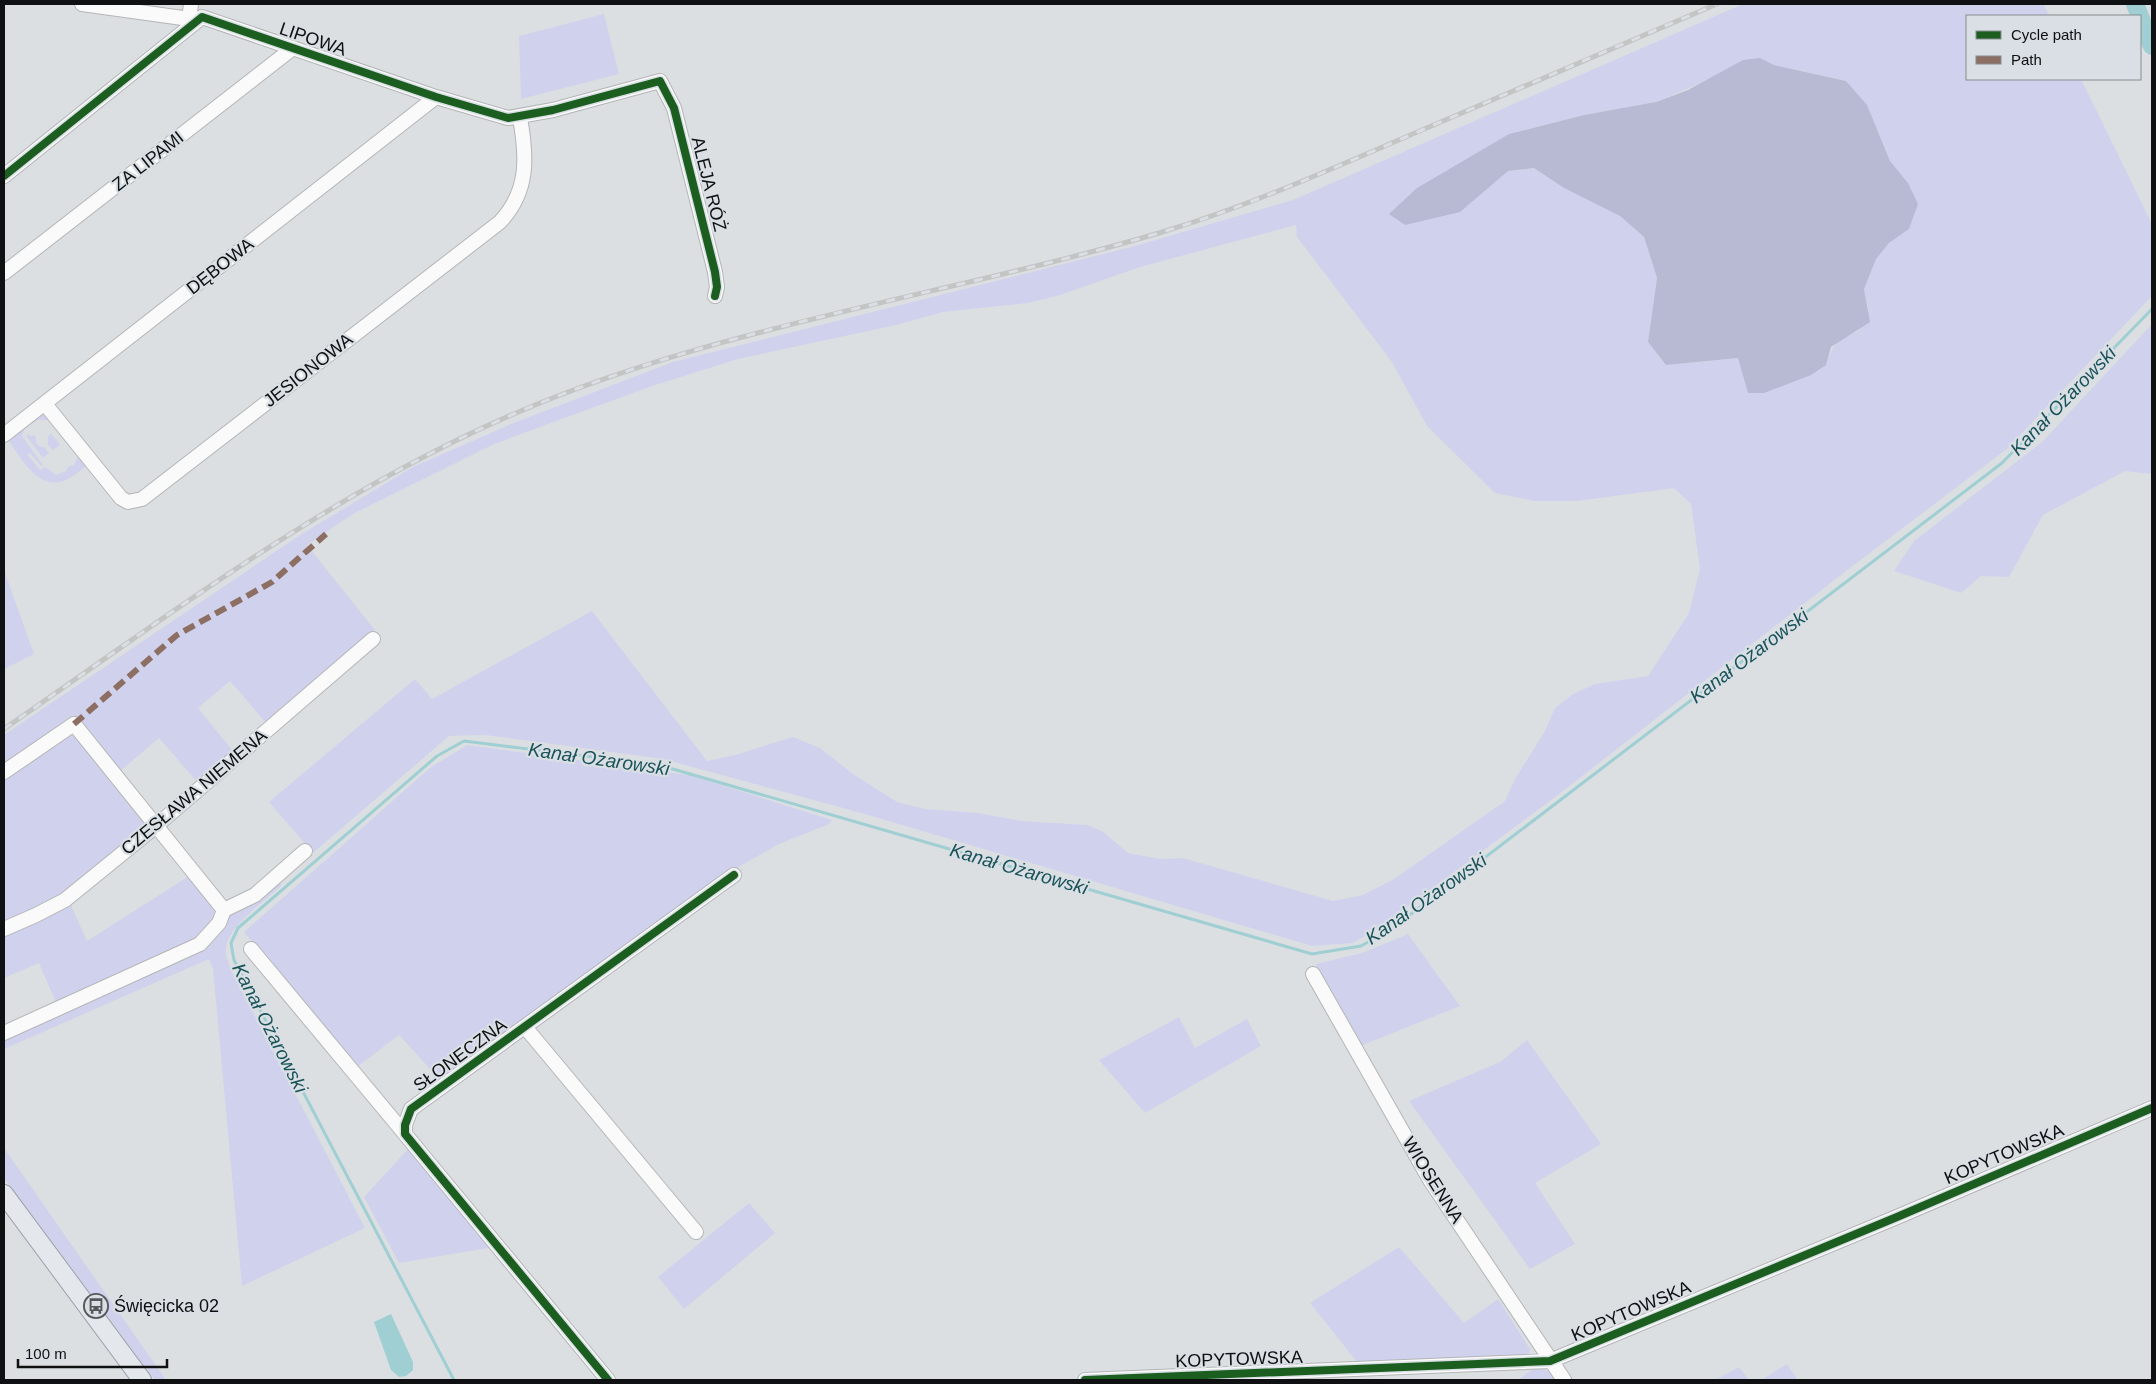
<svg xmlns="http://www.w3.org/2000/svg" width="2156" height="1384" font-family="Arial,sans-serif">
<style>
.green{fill:#d0d2ed;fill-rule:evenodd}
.forest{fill:#b8b9d3}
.water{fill:#9fced3}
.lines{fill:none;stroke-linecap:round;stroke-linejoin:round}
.stream{stroke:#9fced3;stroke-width:3}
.river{stroke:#9fced3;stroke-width:18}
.minor-casing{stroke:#b3b5b7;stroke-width:16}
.major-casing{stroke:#9ca1ab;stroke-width:20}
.minor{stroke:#fafafa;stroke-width:14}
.major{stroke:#e4e8ed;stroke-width:18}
.rail-casing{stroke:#c3c4c4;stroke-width:5}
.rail{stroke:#d9dfe4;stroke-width:3;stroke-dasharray:9;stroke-linecap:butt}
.quiet{stroke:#8d6e63;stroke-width:6;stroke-dasharray:12 6;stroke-linecap:butt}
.cycleway-casing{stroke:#d9dfe4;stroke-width:11}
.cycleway{stroke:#1b5e20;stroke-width:8}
.labels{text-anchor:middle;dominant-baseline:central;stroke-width:4.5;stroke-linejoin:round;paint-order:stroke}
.street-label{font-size:18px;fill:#0e1011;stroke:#d9dfe4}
.poi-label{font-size:18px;fill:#0e1011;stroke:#d9dfe4;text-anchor:start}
.water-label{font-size:19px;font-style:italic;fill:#195358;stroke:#d9dfe4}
</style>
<rect width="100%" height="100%" fill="#dcdfe1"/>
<path class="green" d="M1743 4H2043L2050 16H1967V79H2081L2152 224V296L2007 449 1850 568 1550 801 1373 932 1352 943 1312 946 865 814 663 759 485 735 449 736 313 853 269 802 415 679 432 699 592 611 707 761 735 755 793 737 820 748 853 774 897 802 925 809 978 813 1022 821 1087 825 1102 831 1128 853 1160 859 1183 858 1333 901 1363 895 1394 879 1505 801 1515 779 1545 731 1555 708 1573 694 1595 684 1648 676 1689 613 1700 569 1691 504 1674 488 1577 501H1534L1495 493 1427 426 1392 362 1297 237 1296 225 1140 267 1060 295 1028 303 943 312 896 325 738 359 652 386 494 444 353 514 307 545 375 630 266 723 230 681 198 708 233 751 198 783 159 738 119 772 73 715 4 764V735L297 537 413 467 511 424 673 362 1135 246 1293 200ZM1760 58 1774 65 1846 81 1879 134 1890 161 1908 183 1909 229 1889 243 1876 258 1864 289 1868 308 1858 331C1838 339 1832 345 1826 365L1738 358 1666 365 1648 342 1657 278 1644 237 1620 216 1564 188 1534 168 1508 171 1509 134 1584 115 1656 102Z
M604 14 619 74 521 99 519 36Z
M2152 324V474L2125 471 2043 515 2009 577 1981 576 1961 593 1894 571 1914 541 2042 442Z
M41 413H48L50 420H38L24 429 22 436 43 465 41 466 30 453 27 454 40 470 45 467 56 475 66 471 69 466 74 465 79 454 90 463C83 468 76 475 68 479 38 494 21 457 6 437Z
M51 433 60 445 53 450 48 445V437Z
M27 434 30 436 35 435 37 445 45 448 49 453 43 458 27 437Z
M4 570 34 654 4 669Z
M71 731 156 834 70 903 87 941 189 876 215 909 214 920 195 939 57 1005 39 963 4 978V777Z
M467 745 689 775 832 820 829 824 779 844 735 869 441 1081 399 1035 357 1067 244 932 431 767Z
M277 881 282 885C266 900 228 926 226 948 225 955 229 963 231 970L365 1228 242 1286 213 969 209 959 4 1049V1036L204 944 226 915Z
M1408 934 1460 1006 1358 1047 1316 964 1362 953Z
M1179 1017 1195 1048 1247 1019 1261 1046 1145 1113 1099 1060Z
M1527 1040 1601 1144 1535 1183 1575 1244 1530 1269 1409 1101 1500 1062Z
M4 1148 166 1380H155L4 1178Z
M408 1149 494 1247 399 1263 364 1197Z
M749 1203 775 1233 684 1309 658 1277Z
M1399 1247 1464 1323 1498 1299 1530 1349 1529 1355 1522 1358 1357 1362 1310 1303Z
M1787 1364 1798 1380H1761Z
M1739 1367 1749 1380H1715Z
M1534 1368 1550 1371 1556 1380H1518Z"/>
<path class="forest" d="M1760 58 1774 65 1846 81 1867 105 1890 161 1908 183 1918 204 1909 229 1889 243 1876 259 1864 289 1870 322 1831 347 1826 365 1811 375 1764 393H1748L1738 358 1666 365 1648 342 1657 278 1644 237 1620 216 1564 188 1534 168 1508 171 1460 212 1405 225 1389 214 1417 188 1509 134 1584 115 1656 102 1688 90 1743 60Z"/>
<path class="water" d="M391 1314 413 1362V1370L406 1376 399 1377 391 1370 374 1322Z"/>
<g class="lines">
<path class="stream" d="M454 1380 234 960 231 943 238 928 437 756 464 741 659 765 1312 954 1361 946 1390 930 2002 463 2152 309"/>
<path class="river" d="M2135 4 2152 46"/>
<defs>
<path id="minor" d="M82 4 197 20
M189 19 191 4
M4 176 202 17 436 97 508 118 553 110 660 81 674 108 715 272 717 287 715 296
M4 273 293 48
M45 404 121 498 128 502 142 499 500 222C529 191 527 157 520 118
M4 435 436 97
M4 772 74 724 224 910
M4 929 36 915 65 900 156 826 373 639
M251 949 405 1134
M1313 974 1430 1180 1564 1380
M525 1027 696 1232
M4 1033 200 944 219 923 224 910 255 895 305 851
M608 1380 405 1134V1125L411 1109 734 875
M1085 1380 1550 1361 1897 1217 2152 1108"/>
<path id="major" d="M4 1194 142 1380"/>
</defs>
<use href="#minor" class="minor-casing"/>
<use href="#major" class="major-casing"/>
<use href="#minor" class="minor"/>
<use href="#major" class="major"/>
<defs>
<path id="rail" d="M4 729C169 615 330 493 516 413 721 325 946 296 1159 233 1250 206 1336 167 1422 130 1520 88 1618 46 1717 4"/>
</defs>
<use href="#rail" class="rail-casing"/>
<use href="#rail" class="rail"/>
<path class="quiet" d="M74 724 177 635 272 582 326 534"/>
<defs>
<path id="cycleway" d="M4 176 202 17 436 97 508 118 553 110 660 81 674 108 715 272 717 287 715 296
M608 1380 405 1134V1125L411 1109 734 875
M1085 1380 1550 1361 1897 1217 2152 1108"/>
</defs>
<use href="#cycleway" class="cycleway-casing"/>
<use href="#cycleway" class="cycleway"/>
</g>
<defs>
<symbol id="bus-ring" viewBox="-11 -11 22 22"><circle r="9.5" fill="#d9dfe4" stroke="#56585a" stroke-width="1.5"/><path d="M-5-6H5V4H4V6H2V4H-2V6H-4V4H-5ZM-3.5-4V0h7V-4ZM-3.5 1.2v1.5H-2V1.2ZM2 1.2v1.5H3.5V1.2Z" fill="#56585a"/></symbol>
</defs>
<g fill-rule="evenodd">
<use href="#bus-ring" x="82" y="1292" width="28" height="28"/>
</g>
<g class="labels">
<g class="street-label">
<text transform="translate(313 39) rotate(19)">LIPOWA</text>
<text transform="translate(148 161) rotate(-38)">ZA LIPAMI</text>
<text transform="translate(709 184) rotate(76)">ALEJA RÓŻ</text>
<text transform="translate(220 266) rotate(-38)">DĘBOWA</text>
<text transform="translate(308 370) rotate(-38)">JESIONOWA</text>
<text transform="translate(194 792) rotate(-40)">CZESŁAWA NIEMENA</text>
<text transform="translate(460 1055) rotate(-36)">SŁONECZNA</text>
<text transform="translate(2004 1154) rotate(-23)">KOPYTOWSKA</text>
<text transform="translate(1433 1180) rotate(58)">WIOSENNA</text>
<text transform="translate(1631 1311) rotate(-23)">KOPYTOWSKA</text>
<text transform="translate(1239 1359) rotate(-2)">KOPYTOWSKA</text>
</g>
<g class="poi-label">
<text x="114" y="1306">Święcicka 02</text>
</g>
<g class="water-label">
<text transform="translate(2063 401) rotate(-46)">Kanał Ożarowski</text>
<text transform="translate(1749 656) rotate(-37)">Kanał Ożarowski</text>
<text transform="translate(599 759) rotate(8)">Kanał Ożarowski</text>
<text transform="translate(1019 869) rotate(16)">Kanał Ożarowski</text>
<text transform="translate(1426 899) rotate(-35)">Kanał Ożarowski</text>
<text transform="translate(270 1028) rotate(63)">Kanał Ożarowski</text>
</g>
</g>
<rect width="2156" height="1384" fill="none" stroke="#0e1011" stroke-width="10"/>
<rect x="1966" y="15" width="175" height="65" fill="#d9dfe4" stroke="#888c90"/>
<rect x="1976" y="31" width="25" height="8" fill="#1b5e20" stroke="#888c90"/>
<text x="2011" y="40" font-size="15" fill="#0e1011">Cycle path</text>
<rect x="1976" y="56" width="25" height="8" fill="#8d6e63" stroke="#888c90"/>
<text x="2011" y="65" font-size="15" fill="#0e1011">Path</text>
<path d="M18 1359v8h149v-8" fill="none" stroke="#0e1011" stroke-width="2.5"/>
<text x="25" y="1359" font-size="15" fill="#0e1011" stroke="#d9dfe4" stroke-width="4" paint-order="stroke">100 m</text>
</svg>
